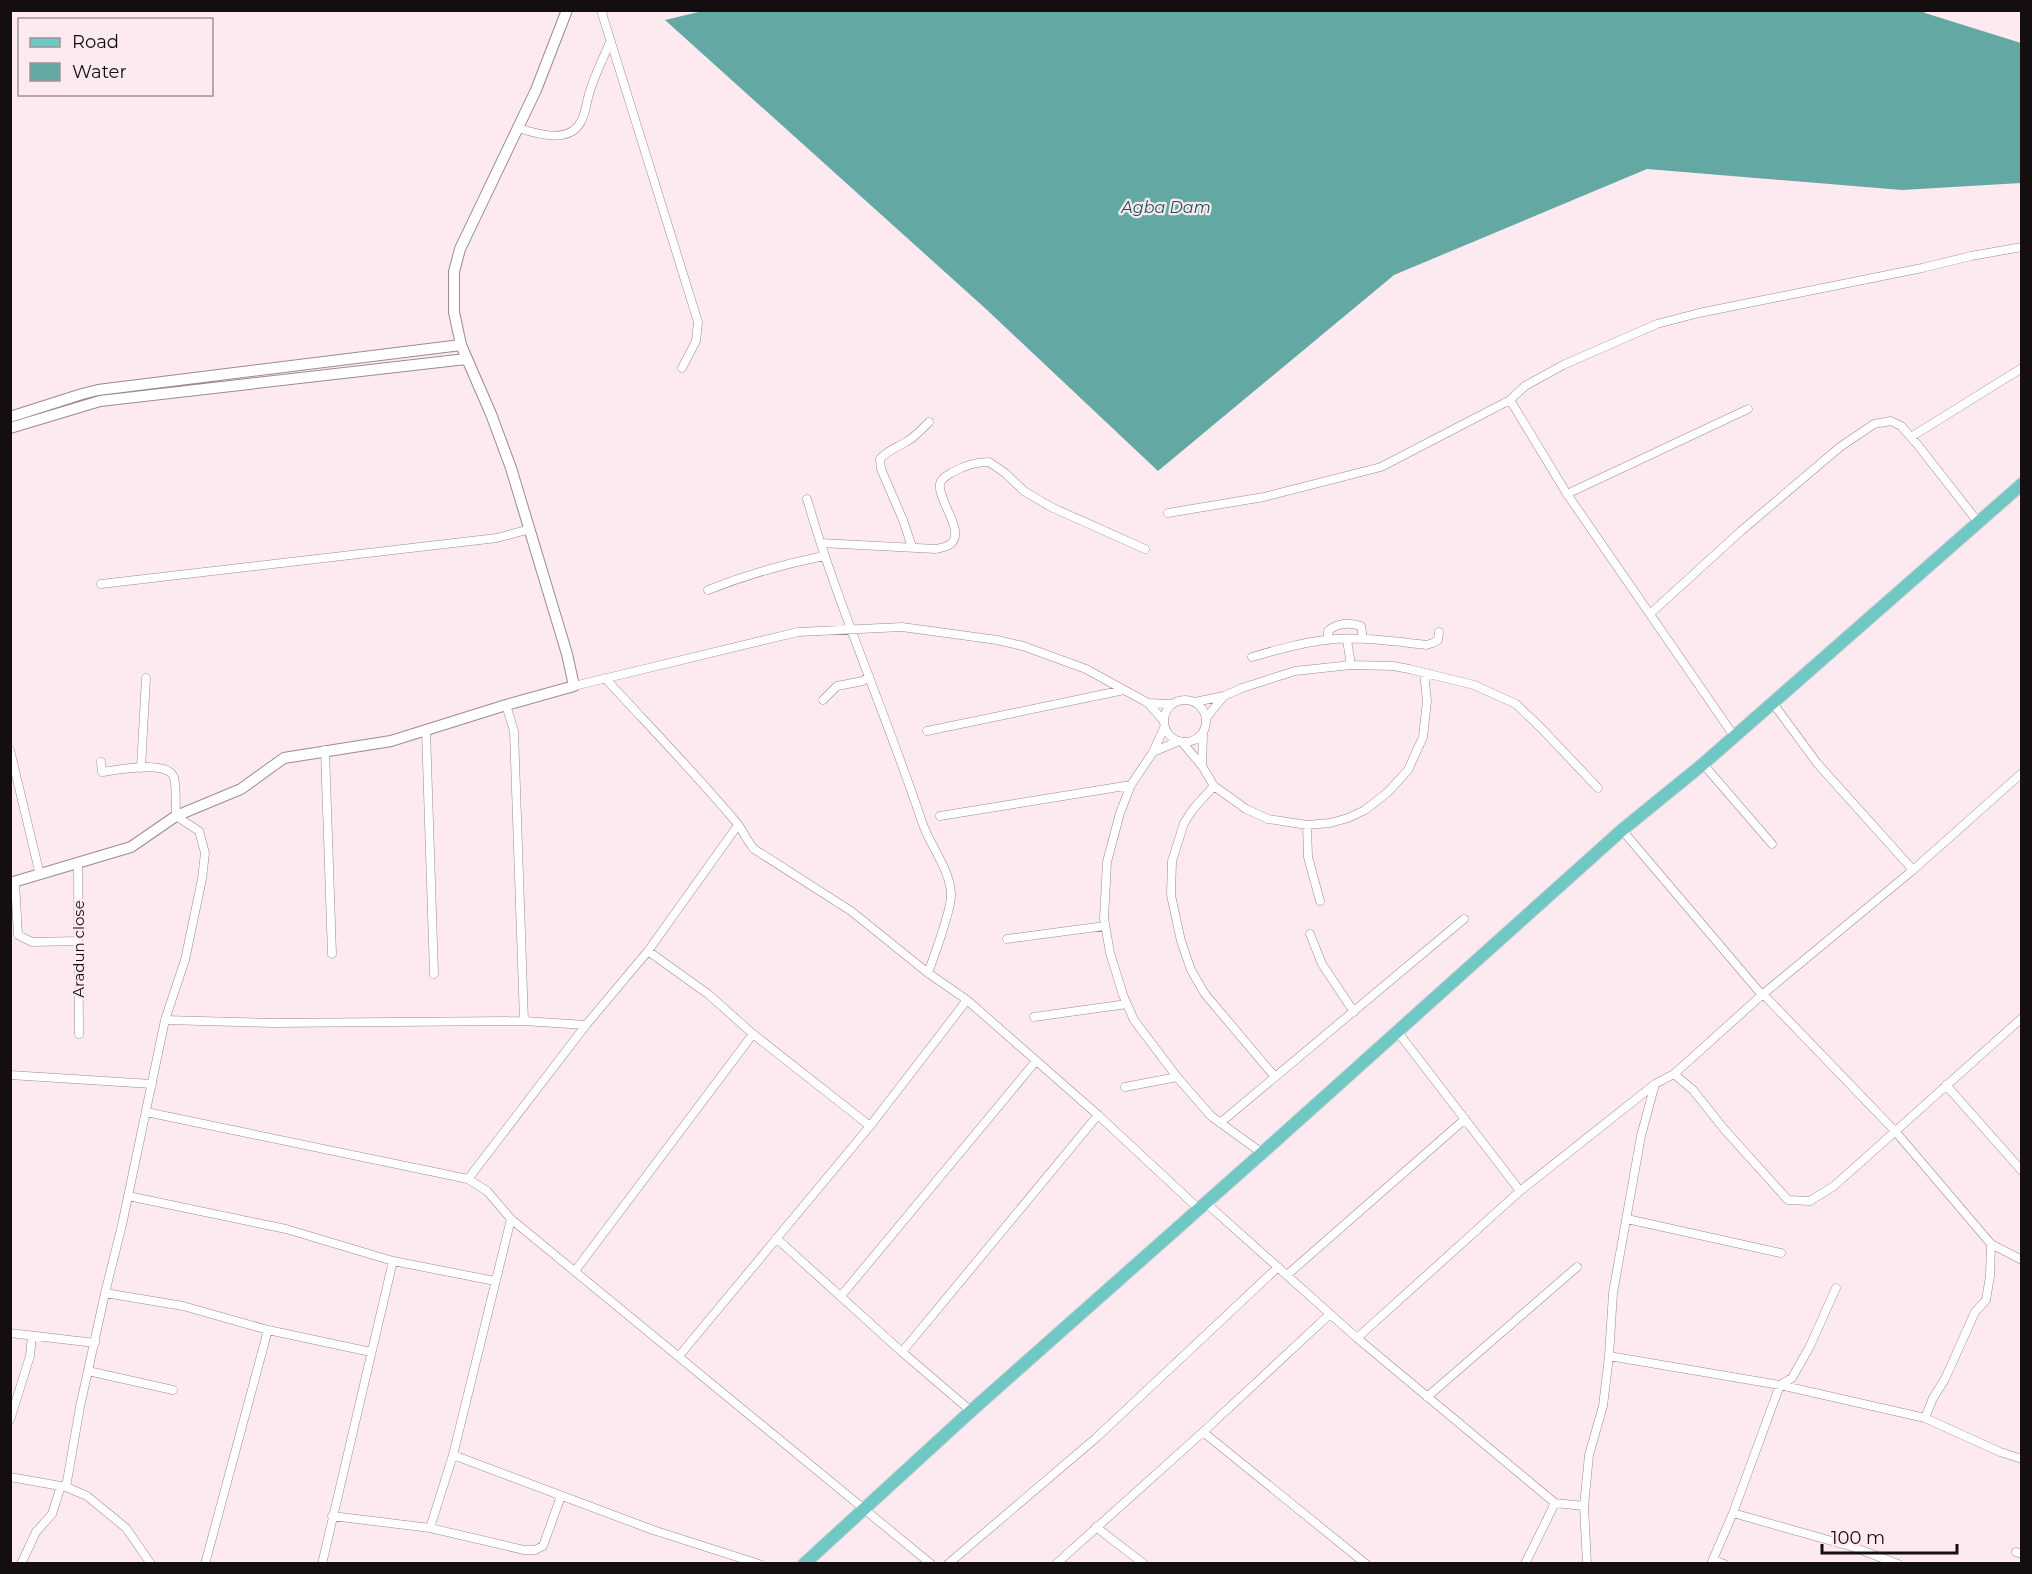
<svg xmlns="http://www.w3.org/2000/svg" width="2032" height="1574" font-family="Montserrat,sans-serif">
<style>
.water{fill:#64a8a3}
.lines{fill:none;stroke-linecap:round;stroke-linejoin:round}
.street-casing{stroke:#9e8a91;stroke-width:9}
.secondary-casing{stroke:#9e8a91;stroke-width:12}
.primary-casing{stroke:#d0cfcf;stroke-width:14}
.street{stroke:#fff;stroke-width:8}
.secondary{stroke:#fff;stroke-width:10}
.primary{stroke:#70c8c4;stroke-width:12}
.labels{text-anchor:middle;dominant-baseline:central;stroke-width:4.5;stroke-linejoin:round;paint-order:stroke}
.street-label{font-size:15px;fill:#150e11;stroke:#fceaf0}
.water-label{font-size:16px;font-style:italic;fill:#16524e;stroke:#fceaf0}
</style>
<rect width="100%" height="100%" fill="#fceaf0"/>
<path class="water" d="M707 10 1923 11 1925 13 2021 43V183L1902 190 1647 169 1394 275 1158 471 986 309 665 20Z"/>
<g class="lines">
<defs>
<path id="street" d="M601 10 698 322 696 341 682 368
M518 128C540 135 573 145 583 117 586 109 587 101 589 94 594 76 603 59 610 42
M1510 400 1567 494 1734 736
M1911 437 2022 368
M1567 494 1748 409
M807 499C839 609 886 714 922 822 930 846 950 869 951 894 952 909 934 956 928 973
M1168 513 1264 497 1381 467 1510 400 1525 386 1563 365 1657 324 1699 313 1922 268 1971 256 2022 247
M821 543 936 549C940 548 946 547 949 545 968 534 937 500 940 484 941 478 948 475 953 472 965 465 975 462 989 462L1005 473 1024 491 1051 507 1145 549
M912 547 903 520 881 469 880 459C888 450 896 448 906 442 915 437 921 430 929 422
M101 584 497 538 530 529
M708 590C746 575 783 564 824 556
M1651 613 1741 531 1840 447 1874 424 1891 421 1901 426 1917 444 1978 522
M1328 640V631C1337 623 1350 622 1361 626L1363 639
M1347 640 1351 665
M1252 657C1276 650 1300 643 1325 640 1358 636 1393 641 1426 645L1433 643 1438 640 1439 632
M605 678C649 726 694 772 736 822 743 830 746 840 754 849L851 911 928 973 967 1000 1098 1115 1199 1209
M574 686 798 632 902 627 997 640 1023 646 1086 669 1148 703 1163 720
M1164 721a21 21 0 1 1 42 0a21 21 0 1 1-42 0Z
M823 700 837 686 863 681 869 676
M1195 702 1224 696 1242 688 1295 671 1351 665 1393 666 1409 669 1474 685 1516 704 1541 728 1598 788
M1772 702 1817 763 1913 870
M1148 703 1171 704
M506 705 514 731 524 1021
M1206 718 1224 696
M1164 728 1153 752 1131 785 1120 813 1107 862 1104 918 1110 953 1123 995 1134 1020 1177 1077 1211 1116 1262 1153
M426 731 434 974
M927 731 1124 690
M1182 742 1202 766 1214 786 1246 809 1268 819 1307 825 1330 823 1348 818 1365 810 1388 792 1408 770 1423 737 1427 701 1424 673
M10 750 40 875
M325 750 332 954
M1153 752 1179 741
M1703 764 1772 844
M1202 766 1203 732
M141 768 146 678
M1214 786 1194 808 1184 823 1172 861 1171 895 1181 941 1191 970 1205 994 1275 1077
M940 816 1131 785
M1307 825 1308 857 1320 901
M1622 830 1762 995
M78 864 79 1034
M15 882 18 935 32 942 77 941
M1310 934 1322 964 1354 1012
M1007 939 1105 926
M648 951 708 994 753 1034 870 1126
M1763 994 1895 1131 1991 1244 2022 1260
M1034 1017 1127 1004
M165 1020 273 1023 524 1021 586 1025
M1397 1031 1520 1191
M1674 1074 1693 1090 1724 1129 1788 1200 1810 1201 1834 1186 2022 1018
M10 1075 152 1084
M1946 1085 2022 1171
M1125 1087 1177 1077
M146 1112 468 1179 487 1191 511 1219 931 1564
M1220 1123 1464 919
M468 1179 586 1025 648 951 738 825
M128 1196 286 1229 393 1261 495 1281
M1206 1203 1357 1338 1555 1503 1584 1506 1587 1564
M1627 1219 1781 1253
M776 1238 902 1352 971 1411
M575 1271 753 1034
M1287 1275 1465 1119
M105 1293 183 1306 268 1330 371 1352
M841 1296 1036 1061
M10 1333 95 1343
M1357 1338 1520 1191 1655 1084 1674 1074 1763 994 1913 870 2022 773
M902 1352 1098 1115
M679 1356 870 1126 967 1000
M1609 1356 1780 1385 1925 1418 2000 1452 2022 1459
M88 1371 173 1390
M1427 1397 1577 1267
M1925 1418 1933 1398 1945 1379 1975 1312 1986 1300 1990 1276 1991 1244
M10 1420 30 1356 32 1336
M1203 1432 1366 1564
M453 1455 653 1530 759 1564
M10 1477 66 1487 87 1496 126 1528 151 1564
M66 1487 80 1407 105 1293 122 1225 165 1020 185 960 202 879 205 853 199 831 176 816C175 804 177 789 174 778 169 759 117 770 102 772L101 762
M1584 1506 1589 1455 1603 1406 1609 1356 1613 1293 1641 1136 1655 1084
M1733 1513 1853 1547 1898 1564
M332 1516 430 1528 524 1550H535L543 1546 561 1496
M1096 1527 1144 1564
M430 1528 453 1455 511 1219
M2016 1552 2022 1554
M1713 1560 1724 1564
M21 1564 36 1532 52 1514 61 1486
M205 1564 268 1330
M322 1564 393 1261
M948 1564 1096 1438 1278 1267
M1056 1564 1203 1432 1330 1314
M1525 1564 1555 1503
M1711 1564 1733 1513 1780 1385 1792 1378 1810 1346 1836 1288"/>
<path id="secondary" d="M10 417 82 394 98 390 461 345
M10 428 100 401 466 359
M10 883 131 847 176 816 241 789 284 758 391 741 506 705 574 686 567 654 511 468 491 414 461 345 454 312V272L460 249 536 90 567 10"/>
<path id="primary" d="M804 1564 971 1411 1262 1153 1622 830 1703 764 2022 484"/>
</defs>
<use href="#street" class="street-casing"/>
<use href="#secondary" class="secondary-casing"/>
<use href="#primary" class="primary-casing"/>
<use href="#street" class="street"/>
<use href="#secondary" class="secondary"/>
<use href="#primary" class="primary"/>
</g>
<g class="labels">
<g class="street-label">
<text transform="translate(78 949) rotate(-90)">Aradun close</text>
</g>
<g class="water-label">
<text x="1166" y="207">Agba Dam</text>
</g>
</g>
<rect width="2032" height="1574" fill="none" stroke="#150e11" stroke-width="24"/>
<rect x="18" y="18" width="195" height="78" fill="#fceaf0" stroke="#a09297" stroke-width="1.5"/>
<rect x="30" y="38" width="30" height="9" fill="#70c8c4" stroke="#a09297" stroke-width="1.5"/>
<text x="72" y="48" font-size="18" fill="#150e11">Road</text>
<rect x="30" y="63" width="30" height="18" fill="#64a8a3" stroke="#a09297" stroke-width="1.5"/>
<text x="72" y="78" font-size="18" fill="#150e11">Water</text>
<path d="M1822 1544v9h135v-9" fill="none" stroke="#150e11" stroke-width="3"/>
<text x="1831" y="1544" font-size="18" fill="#150e11" stroke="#fceaf0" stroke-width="4.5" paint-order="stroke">100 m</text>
</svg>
